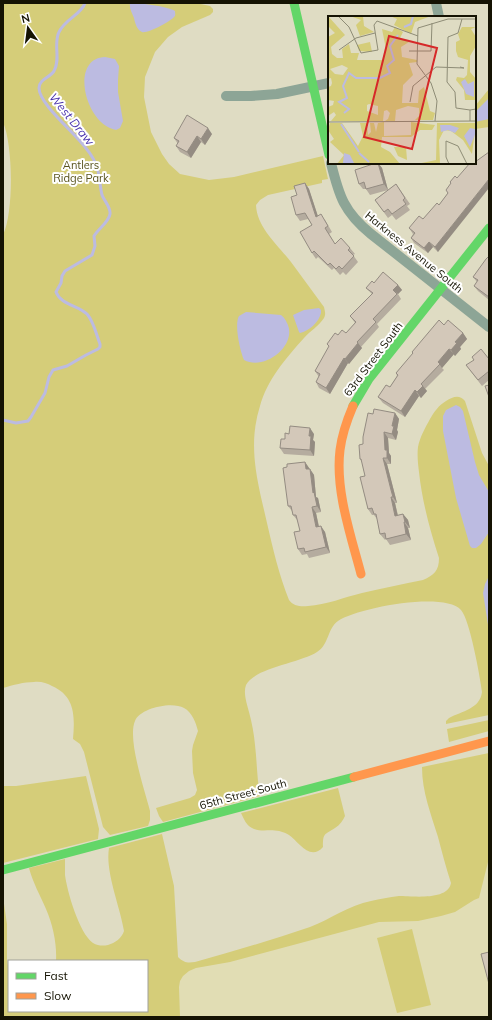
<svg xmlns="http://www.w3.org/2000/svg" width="492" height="1020" font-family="Mulish,sans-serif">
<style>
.built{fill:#e1ddb4}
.green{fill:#d5cd79}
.water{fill:#bcbbe1}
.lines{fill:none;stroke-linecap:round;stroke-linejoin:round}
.stream{stroke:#bcbbe1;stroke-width:3}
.street{stroke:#8da596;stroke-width:10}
.fast{stroke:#63d668;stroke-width:9}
.slow{stroke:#ff974d;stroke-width:9}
.wall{fill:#b5ac9f}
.shaded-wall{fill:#948c82}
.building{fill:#d3c8b9;stroke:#948c82}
.labels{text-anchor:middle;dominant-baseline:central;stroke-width:4;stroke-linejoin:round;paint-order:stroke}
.park-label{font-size:11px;fill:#58531d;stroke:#fff}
.street-label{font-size:11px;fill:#151303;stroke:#fff}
.water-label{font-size:12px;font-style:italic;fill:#4831ac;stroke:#fff}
.inset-river{fill:none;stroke:#bcbbe1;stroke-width:2}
.inset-road{fill:none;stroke:#8e8c76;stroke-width:1}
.view{fill:#d62828;fill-opacity:0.15;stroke:#d62828;stroke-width:2}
.inset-edge{fill:none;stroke:#151303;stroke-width:2}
</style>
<rect width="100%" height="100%" fill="#dfdcc3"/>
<path class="built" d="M489 753V1017H148L147 976 460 897 450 761Z"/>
<path class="green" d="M3 3H196L210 6 213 9V12L210 15 182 27 168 37 155 52 145 77 144 97 151 132 162 154 169 164 180 174 209 180 234 177 323 156 328 179 322 180V183L268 195 260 200 256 205C257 228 278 245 291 262 302 277 313 292 324 307 325 312 326 314 324 318 319 326 310 331 304 338 286 358 267 380 260 406 247 447 258 483 267 523 273 549 279 575 289 600 293 606 301 607 308 606 326 605 345 597 362 593 383 588 403 584 423 580 434 575 439 571 439 558 430 530 422 501 419 472 418 464 417 455 418 447 420 437 425 428 430 419 434 412 439 405 446 401 453 397 459 394 465 401L482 453 489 466V715L446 724V721L449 718C462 711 480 709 482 692 480 677 470 620 461 610 444 591 357 608 338 621 327 629 329 645 317 652 300 663 254 668 246 685 243 693 247 704 249 712 252 723 254 734 255 745 257 762 257 779 260 796L163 822 159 816 156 808 190 798 195 795 197 790 193 773 192 751 193 745 198 731C196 723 192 712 184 708 172 701 140 708 135 721 127 739 145 791 150 811V820L148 826 110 835 103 827 84 752 80 744 73 739C75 716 75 696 52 686 47 683 40 681 34 682 24 682 13 685 3 688V235C14 212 13 145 3 122Z
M489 89V127L475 129V106Z
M489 720V731L449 742 447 729Z
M489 753V858L479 898 474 900 455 912 441 916 418 921 379 922 230 962 196 968 189 971 183 976 180 981 179 987 180 1017H3V897L7 924V960L9 973V1011H147V961H56C57 944 53 925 46 909 40 895 33 883 29 868L65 859C65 864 65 870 65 875 67 891 79 933 93 943 98 946 103 946 108 945 115 943 122 938 124 931 120 906 105 872 109 848L162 834 174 886 178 957C184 963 188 963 195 962 234 951 272 940 310 927 331 919 349 905 371 901 380 899 389 897 399 896 412 896 448 901 451 883 446 868 442 852 438 837 431 814 422 792 422 767Z
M86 776 99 829 98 839 3 863V786H16Z
M338 788 345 816C343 820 340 825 335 828 324 835 323 833 323 847 310 862 298 841 289 835 273 826 264 834 252 828 246 825 244 819 241 813Z
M412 929 431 1005 397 1013 377 938Z"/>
<path class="water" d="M130 3C140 3 167 6 175 11 175 14 176 15 174 17 170 22 147 34 142 32 137 30 135 23 134 18 132 13 129 8 130 3Z
M105 57 115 59 119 66 118 80V92L123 121 120 128 116 130C85 125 69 58 105 57Z
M489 98V119L475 122V112Z
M319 308 321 310V313C319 322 309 331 300 333L299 332 293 315 304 310Z
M246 312 281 315C285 318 286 321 288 325 296 347 264 371 244 360 240 351 234 324 239 316Z
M456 405 460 407 463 411 475 462 479 475 489 492V532L481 544 476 548H472L470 546 456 498 443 431V416L446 410Z
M489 576V631L483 593 485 584Z"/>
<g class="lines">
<path class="stream" d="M3 420 16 423 28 421 31 417 45 393 49 377 53 370 67 366 86 355 98 349 100 347V344C96 334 94 322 87 314 78 305 61 305 56 292L61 283 62 276 65 271 92 255 95 246 94 236C98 229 109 222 110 214 111 207 104 201 102 195 100 187 100 179 98 171 96 162 91 154 85 147 75 133 39 104 39 88 39 79 51 77 54 71 61 59 53 44 59 32 65 19 82 14 85 3"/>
<path class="street" d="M436 3 439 17
M226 96H251L277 94 329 83
M331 163C339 196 344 212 371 234L489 327"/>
<path class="fast" d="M294 3 329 155
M353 406 369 379 489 228
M3 870 354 777"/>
<path class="slow" d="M353 406C347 420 342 434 340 450 335 490 351 536 361 574
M354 777 489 741"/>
</g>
<path class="wall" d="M212 134 205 145 201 142 191 158 180 152 176 146 178 144 174 138Z
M378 163 382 168 388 190 370 195 366 189H363L359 184Z
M455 176 438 252 433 247 428 253 414 243 411 238 413 234 409 228 423 219 439 205 448 193 446 190 451 183 450 182Z
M305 183 309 189 318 216 325 220 332 232 329 234 335 244 350 248 355 254 353 255 358 262 346 275 343 272 340 275 334 268 332 270 318 257 316 259 312 253V225L308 219 300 221 296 215 297 195Z
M396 184 410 204 407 206 410 210 396 220 392 215 388 218 375 200Z
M489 256V300L478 291 474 286 477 282 473 277Z
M374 283 398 285 402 290 398 294 401 299 377 324 379 327 361 347 362 348 349 364 348 363 330 394 319 388 316 382 319 377 315 371 329 347 327 344 338 335 346 333 355 323 350 316 372 294 366 288Z
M444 325 463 333 467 339 460 347 461 349 455 356 454 354 442 368 444 370 425 389 427 391 421 398 419 396 405 417 383 403 378 397 390 387 397 376 396 373 413 354 412 352Z
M489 359V380L482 386 466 365Z
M395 413 399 419 397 430 398 432 396 440 388 438 389 453 391 456V464H387L395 495 397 503H395L398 515 403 514 408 520 410 528H408L411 540 390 545 386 539 385 540 380 534 377 519 374 515H372L368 509 365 476 362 462 360 459 363 444 373 414Z
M314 434 313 440 315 442 314 456 284 454 280 448 285 439Z
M305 462 314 475 316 497 318 498 321 512 316 513 319 526 325 532 330 553 309 558 307 554 302 555 298 549 300 531 298 521 293 515 292 511 288 506 287 467Z"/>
<path class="shaded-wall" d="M208 128 212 134 205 145 201 139Z
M197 136 201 142 191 158 187 152Z
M378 163 382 168 388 190 384 184Z
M489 179V188L438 252 435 247Z
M305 183 309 189 320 223 316 217Z
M429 242 433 247 428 253 424 248Z
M398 285 402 290 398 294 393 290Z
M463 333 467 339 460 347 461 349 455 356 451 350 455 342Z
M358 343 362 348 349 364 345 359Z
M449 349 454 354 442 368 438 362Z
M344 358 348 363 330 394 326 388Z
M423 386 427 391 421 398 417 392Z
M415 390 419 396 405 417 401 411Z
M395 413 399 419 397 430 398 432 396 440 392 434V426Z
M310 428 314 434 313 440 315 442 314 456 310 450 309 436Z
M384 432 388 438 389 453 391 456V464L387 458 385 450Z
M383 458 387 464 397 503 393 497Z
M305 462 309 468 310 475 306 469Z
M310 469 314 475 316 497 318 498 321 512 317 506 313 493Z
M391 497 395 503 399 522 395 516Z
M312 507 316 513 320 533 316 527Z
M403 514 408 520 410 528 405 522Z
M404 522 408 528 411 540 406 534Z
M321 526 325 532 330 553 326 547Z"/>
<path class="building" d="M187 115 208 128 201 139 197 136 187 152 176 146 179 141 174 138Z
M489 152V179L435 247 429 242 424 248 411 238 415 233 409 228 419 216 423 219 437 203 439 205 448 193 446 190 451 183 450 182 455 176 457 178 470 163H475V162Z
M376 163H378L384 184 366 189 364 182 359 184 355 170Z
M305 183 316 217 321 214 328 226 325 228 335 244 341 238 350 248 348 250 354 256 342 269 339 266 336 269 330 263 328 265 314 251 312 253 300 232 312 225 305 213 296 215 291 197 297 195 294 186Z
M396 184 405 198 403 200 406 204 392 214 388 209 384 212 375 200Z
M489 256V297L474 286 478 280 473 277 486 259Z
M383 272 398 285 393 290 397 294 373 319 376 322 357 342 358 343 345 359 344 358 326 388 316 382 320 374 315 371 329 346 327 344 335 333 338 335 342 330 346 333 356 322 350 316 373 293 366 288 372 281 374 283Z
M439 320 444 325 448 320 463 333 455 342 457 343 451 350 449 349 438 362 440 364 421 384 423 386 417 392 415 390 401 411 378 397 386 385 390 387 398 375 396 373 413 353 412 352Z
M481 349 489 359V371L478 380 466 365 474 360 472 357Z
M489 385V397L485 386Z
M374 409 395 413 392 426H394L392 434 384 432 385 450H387V458H383L391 490 393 497H391L395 516 403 514 405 522H404L406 534 386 539 385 533 380 534 376 514H374L372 508 368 509 360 477 365 476 361 459H360L359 445 363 444V437L368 413 373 414Z
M290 426 310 428 309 436H311L310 450 280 448 281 439H285V433L289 434Z
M305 462 306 469H310L313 493 314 492 317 506 312 507 316 527 321 526 326 547 305 552 304 548 298 549 294 532 300 531 296 515H293L291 506H288L283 468 287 467V464Z
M489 952V984L481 954Z"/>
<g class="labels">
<g class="park-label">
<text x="81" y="165">Antlers<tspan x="81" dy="13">Ridge Park</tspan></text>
</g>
<g class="street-label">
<text transform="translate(414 252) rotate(39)">Harkness Avenue South</text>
<text transform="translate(373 359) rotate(-53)">63rd Street South</text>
<text transform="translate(243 794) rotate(-15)">65th Street South</text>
</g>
<g class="water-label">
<text transform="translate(72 119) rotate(51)">West Draw</text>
</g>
</g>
<g transform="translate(328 16)">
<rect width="148" height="148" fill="#dfdcc3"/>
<path d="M0 0 17 19 3 31 4 38 9 42H15L14 33 21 28 23 37H31L29 44H55L58 33 54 13 64 16 67 11 75 16 72 22 81 26 73 31 74 41 89 44V46L81 47 85 59 75 69 74 87H90L91 75 96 71 102 95 107 97 105 104H87L91 100V92L80 90 68 94 67 105H57L60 103 62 97 59 94 56 95 55 105H3L8 99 6 96 0 100V91L5 89 6 85 0 84V71L3 70 4 67 3 62 0 63V21L7 17 0 10ZM14 49 20 52 15 59 7 58 2 53ZM41 88 50 90V99L39 95V89ZM22 0H35L36 10 46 16 32 20 28 9 33 4ZM62 0H103L87 6 83 18 66 9 69 3ZM134 11H148L143 13 148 21V30L142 40V56L148 63V84H137L136 74 128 64 129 61 136 62 139 59 140 44 130 41 128 35V26L132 24 130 18ZM42 26 44 36 31 35 29 29ZM56 106V120L83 119V106L107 109 104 114H92L83 121H54L53 131 62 136 72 148H9L16 139 2 126 6 123 0 114 2 107H14L30 130 35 120 32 107H39L40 119 43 116 42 107H46L48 116 50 107ZM109 107H148L144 138 135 124 123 115 116 114 111 124 112 148H89L108 144ZM66 131H78L79 144 70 140Z" fill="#d5cd79" fill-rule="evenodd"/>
<path d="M137 63 140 68 146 65V81L138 78 133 66ZM112 109H122L131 112 127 117 120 114 113 116ZM142 112 147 113 148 116 142 131 136 120ZM16 137 22 139 26 147H15Z" fill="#bcbbe1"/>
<path class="inset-river" d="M76 11 83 8 85 0M16 97 21 93 11 86 19 82 15 70 21 57 28 62H52L62 57 59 50 66 44 62 30 70 19M13 108 31 136M31 137 41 146"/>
<path class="inset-road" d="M10 0 21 11 33 37 50 34 46 9 49 5 90 20M134 3 130 17 120 21 119 66 127 76 128 92 142 94M11 34 28 22 47 17M81 35H103L104 7M82 86 85 70 108 51 136 52 132 51M107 105 109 85 103 67 89 48 90 12 120 3H148M142 105V94L148 93M0 106 148 105M121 148 118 141V125L130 130 139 148"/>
<path class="view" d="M61 20 109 32 84 133 36 121Z"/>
<rect width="148" height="148" class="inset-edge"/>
</g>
<rect width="492" height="1020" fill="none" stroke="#151303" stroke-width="8"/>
<rect x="8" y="960" width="140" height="52" fill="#ffffff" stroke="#a1a19a"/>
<rect x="16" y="973" width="20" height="6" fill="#63d668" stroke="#a1a19a"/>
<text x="44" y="980" font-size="12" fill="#151303">Fast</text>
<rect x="16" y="993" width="20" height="6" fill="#ff974d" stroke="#a1a19a"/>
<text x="44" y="1000" font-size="12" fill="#151303">Slow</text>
<g transform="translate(28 28) rotate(346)" stroke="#ffffff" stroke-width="3" paint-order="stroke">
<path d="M0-3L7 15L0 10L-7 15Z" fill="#151303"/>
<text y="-6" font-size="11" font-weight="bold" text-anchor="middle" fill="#151303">N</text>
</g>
</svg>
